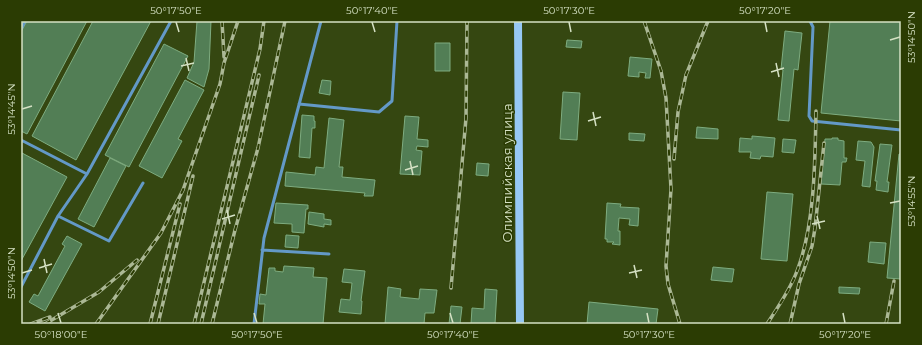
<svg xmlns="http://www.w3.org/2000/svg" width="922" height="345" font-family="Montserrat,sans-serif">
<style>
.building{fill:#527e55;stroke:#7eac80}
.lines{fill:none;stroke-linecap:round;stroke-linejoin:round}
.lane{stroke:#6399c7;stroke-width:3}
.secondary{stroke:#96c8f4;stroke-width:8}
.rail-casing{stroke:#abb895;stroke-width:3.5}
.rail{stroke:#2b3c03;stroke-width:2;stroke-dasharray:6;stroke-linecap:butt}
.ticks{fill:none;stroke:#d5e1c4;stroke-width:1.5}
.labels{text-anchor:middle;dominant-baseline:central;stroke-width:3;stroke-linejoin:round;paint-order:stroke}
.street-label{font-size:13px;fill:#d5e1c4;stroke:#2b3c03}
.neatline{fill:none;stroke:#d5e1c4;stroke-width:1.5}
.ticks-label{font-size:10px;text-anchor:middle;fill:#d5e1c4}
</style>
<rect width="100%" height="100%" fill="#354711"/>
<path class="building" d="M27 21H87L27 134 21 131V32Z
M93 21H151L76 160 32 136Z
M197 21H211L209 69 204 87 187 78 194 62Z
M830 21H901V121L821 113Z
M785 31 802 33 798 70 794 69 789 121 778 120 783 70 781 69Z
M567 40 582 41 581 48 566 47Z
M435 43H450V71H435Z
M164 44 188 56 129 167 105 155Z
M630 57 652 59 650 78H645L646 73 639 72V77L628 76Z
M185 80 204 90 178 139 182 141 162 178 139 166Z
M322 80 331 81 330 95 319 93Z
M563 92 580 93 577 140 560 139Z
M302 115 314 116V121H315V128H312L310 158 299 157Z
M405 116 419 117 417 139 428 140V147L417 146 416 150 422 151 420 175 400 174Z
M329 118 344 120 339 167H343L342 177 375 180 373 196H364L365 193 285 186 286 172 315 175 316 167 324 168Z
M697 127 718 129V139L696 138Z
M629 133 645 134 644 141 629 140Z
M752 136 775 138 773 157 761 156 760 159 750 158 751 152H739L740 138 752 139Z
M832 138H838V140L844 141V158H847L846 162H842L840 185 821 184 825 139H832Z
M783 139 796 140 794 153 782 152Z
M858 141 871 142 874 147 870 187 862 186 865 161 856 160Z
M880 144 892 145 887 182H889L888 192 876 190 877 181H875Z
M22 153 67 177 21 261V154Z
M899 154H901V279L887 278Z
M110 158 126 166 94 227 78 219Z
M477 163 489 164 488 176 476 175Z
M767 192 793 194 787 261 761 259Z
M276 203 308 205V209H306L304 233 292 232V224L274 223Z
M607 203 621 204 620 207 639 208 638 226 629 225 630 219 619 218 618 231H620V245L612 244 614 242H607V239H605Z
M309 212 324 214V219L331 220V225L324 224V227L308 224Z
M286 235 299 236 298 248 285 247Z
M67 236 82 244 45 311 29 302 34 294 38 296 65 246 62 244Z
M870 242 886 243 884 264 868 262Z
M284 266 314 268 313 277 327 278 323 324H263L265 304H259L260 294 266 295 269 268H275V271L283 272Z
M713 267 734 269 732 282 711 280Z
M344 269 365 271 361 301H362L361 314 339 312 341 299 350 300 352 283 342 282Z
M388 287 401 289 400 297 419 299 420 289 437 290 434 313H425L424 324H385Z
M839 287 860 288 859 294 839 293Z
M485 289 497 290 495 324H471L472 308 484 309Z
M589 302 658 309 656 324H587Z
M451 306 462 307 460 324H449Z"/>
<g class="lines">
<path class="lane" d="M810 21 813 27 809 116 812 121 901 130
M21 29 25 21
M299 104 379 112 392 101 397 21
M21 140 87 174
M58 216 109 241 143 183
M262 250 329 254
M21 287 58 216 87 174 171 21
M254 324 264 238 321 21"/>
<path class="secondary" d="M518 21 520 324"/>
<defs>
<path id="rail" d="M222 21 224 57
M644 21 661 71 666 98 671 189 666 266 668 284 680 324
M674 159 678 112 686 75 708 21
M451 288 466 118 467 21
M31 324 50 317
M45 324 99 292 137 260
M96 324 161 233 183 190 220 84 224 63 238 21
M150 324 180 204
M158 324 193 176
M194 324 260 49 264 21
M201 324 259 75
M212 324 235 230 258 148 285 21
M767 324C778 307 790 290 797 271 815 225 815 160 816 111
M790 324 799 284 812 246 815 228 824 143
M886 324 894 281"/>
</defs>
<use href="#rail" class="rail-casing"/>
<use href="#rail" class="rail"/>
</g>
<path class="ticks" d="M176 22 179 32M372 22 375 32M569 22 571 32M765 22 767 32M890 40 900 37M186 58 189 71M776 63 779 77M181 66 194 63M771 72 784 68M22 109 32 106M593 112 596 126M588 121 601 117M410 161 413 175M405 170 418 166M890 203 900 201M227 210 230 224M817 216 820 229M222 219 235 215M812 224 825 221M44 259 47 273M634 265 637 278M39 268 52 264M22 273 32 270M629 273 642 270M58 313 61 323M254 313 257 323M450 313 453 323M647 313 649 323M843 313 845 323"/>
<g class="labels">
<g class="street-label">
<text transform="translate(507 173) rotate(-90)">Олимпийская улица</text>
</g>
</g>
<rect width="922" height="345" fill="none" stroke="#2b3c03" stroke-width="44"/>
<rect x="22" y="22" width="878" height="301" class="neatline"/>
<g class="ticks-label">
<text x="176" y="14">50°17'50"E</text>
<text x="372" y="14">50°17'40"E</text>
<text x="569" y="14">50°17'30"E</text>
<text x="765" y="14">50°17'20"E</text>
<text transform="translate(911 37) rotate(-90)" y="4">53°14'50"N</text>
<text transform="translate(11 109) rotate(-90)" y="4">53°14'45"N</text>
<text transform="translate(911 201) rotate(-90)" y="4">53°14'55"N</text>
<text transform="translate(11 273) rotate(-90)" y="4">53°14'50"N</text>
<text x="61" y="338">50°18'00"E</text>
<text x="257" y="338">50°17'50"E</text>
<text x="453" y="338">50°17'40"E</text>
<text x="649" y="338">50°17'30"E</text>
<text x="845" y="338">50°17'20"E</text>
</g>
</svg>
